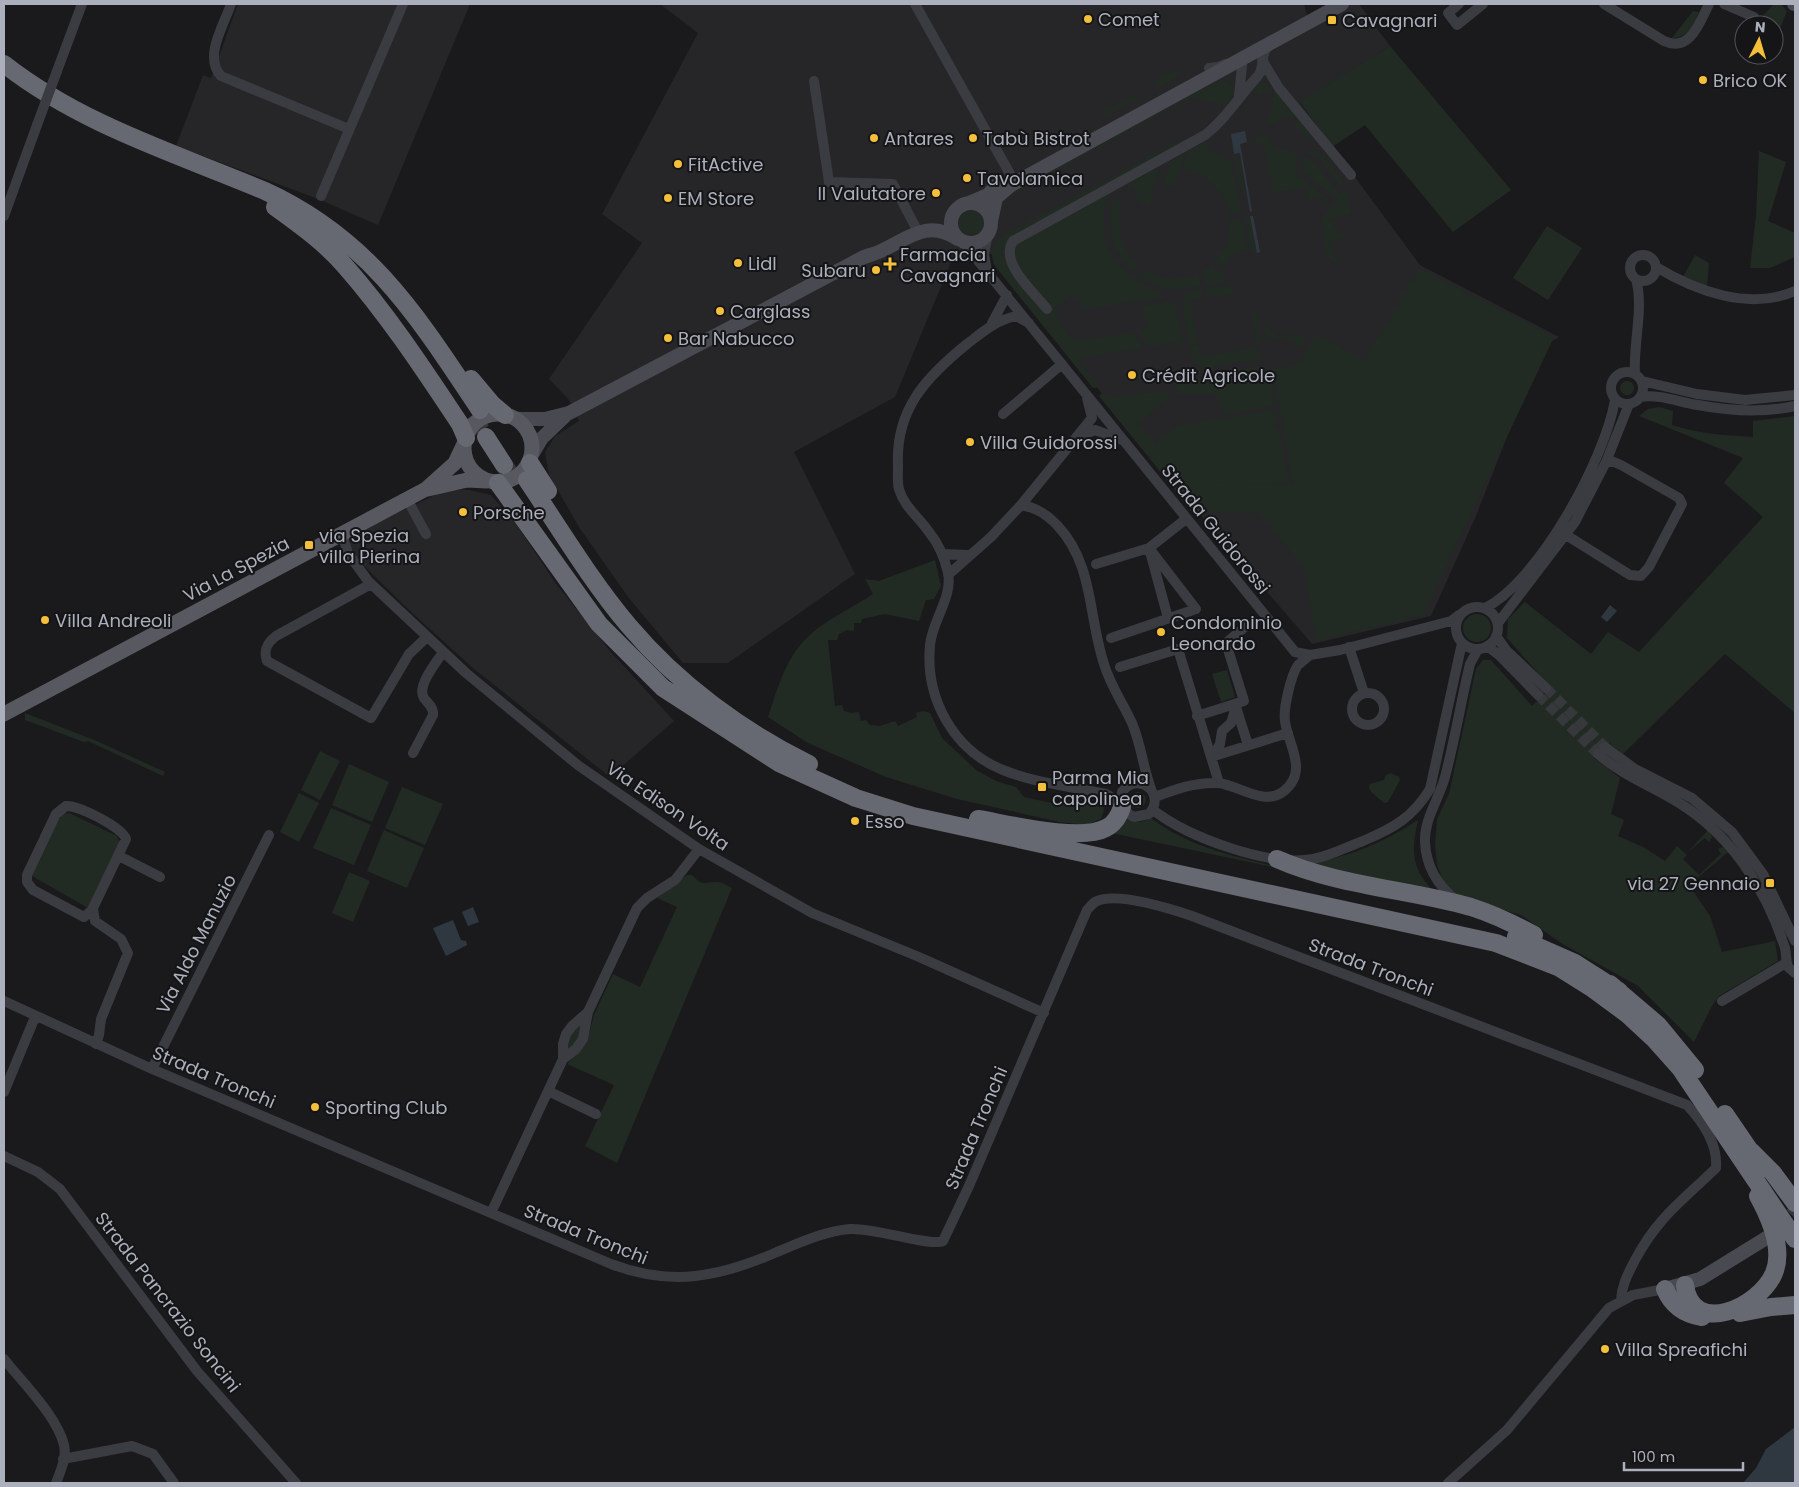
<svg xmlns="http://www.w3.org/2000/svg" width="1799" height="1487" font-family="Poppins,sans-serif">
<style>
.built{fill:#262629}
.green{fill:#222b23}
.water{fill:#2f3841}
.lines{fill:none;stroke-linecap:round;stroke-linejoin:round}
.street-tunnel{stroke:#37383c;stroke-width:10;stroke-dasharray:10 5;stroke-linecap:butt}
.secondary-tunnel{stroke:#37383c;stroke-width:14;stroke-dasharray:14 7;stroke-linecap:butt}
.highway-tunnel{stroke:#37383c;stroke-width:18;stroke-dasharray:18 9;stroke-linecap:butt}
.street{stroke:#3b3c41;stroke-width:10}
.secondary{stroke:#494a51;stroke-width:14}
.primary{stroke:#575860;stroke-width:15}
.highway{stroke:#676972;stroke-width:18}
.street-bridge{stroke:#3b3c41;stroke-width:10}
.poi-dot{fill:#f4bf3a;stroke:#151517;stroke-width:2}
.labels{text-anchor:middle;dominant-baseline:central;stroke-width:4;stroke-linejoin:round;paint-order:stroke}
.poi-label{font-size:18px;fill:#acb0bc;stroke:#151517;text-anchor:start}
.street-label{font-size:18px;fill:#acb0bc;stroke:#151517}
</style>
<rect width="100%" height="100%" fill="#1a1a1c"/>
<path class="built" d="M238 4H470L378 225 318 199 176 146 203 75 211 78Z
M660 4H1304L1307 15 1328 4H1359L1390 46 1300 103 1420 265 1559 337 1544 346 1538 358 1476 516 1431 616 1312 644 1174 484 991 254 952 260 895 397 794 452 855 574 728 663H683L628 597 579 527 549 475 545 452 555 436 579 421 569 400 549 379 642 243 602 214 698 33Z
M448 489 469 490 491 495 516 524 557 585 610 651 674 721 610 777 474 669 409 610 355 557 350 543 361 530Z"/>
<path class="green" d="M1774 4 1782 5 1787 11 1777 36 1774 38V25H1759L1758 21Z
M1693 11 1699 12C1693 25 1689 38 1672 38Z
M1390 46 1511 190 1453 232 1365 125 1332 147 1300 102Z
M1178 69 1181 75 1157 88 1154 82Z
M1220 80 1227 81 1237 90 1228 103 1216 104 1189 96Z
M1260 82 1267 83 1274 88 1261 95 1247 92Z
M1276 91 1296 116 1291 120 1286 113 1272 126 1266 121 1273 107 1272 95Z
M1134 95 1137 99 1103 118 1100 113Z
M1187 97 1190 98 1010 196V194Z
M1299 119 1312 135 1307 139 1294 124Z
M1264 134 1271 145 1298 154 1296 167 1298 177 1329 200 1328 202 1317 195 1310 203 1307 189 1305 188 1273 193 1264 143 1253 144 1252 138Z
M1182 139 1186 141 1185 143 1017 233 1005 252 1050 307 1014 261 1015 244 1109 194C1108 201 1104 208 1103 216 1100 257 1132 281 1165 297L1086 309 1072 295 1054 310 1072 341 1132 333 1143 348 1085 357 1080 360V363L1099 387 1093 388 995 266C989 254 994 247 1000 237Z
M1204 143 1216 155 1231 160 1241 214 1230 215C1224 190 1208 174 1183 168L1188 152Z
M1309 149 1312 153 1317 149 1344 182 1340 185 1318 157 1304 152Z
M1759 151 1786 162 1768 221 1795 233V257L1770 268H1750L1756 216Z
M1186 153 1174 188 1163 184 1170 162Z
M1239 154 1245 188 1240 189 1234 155Z
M1303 156 1315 164 1340 195 1344 191 1348 196 1351 214 1330 219 1344 238 1329 242 1340 268 1326 254 1322 218 1338 198C1322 186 1299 179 1303 156Z
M1156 169 1159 171 1149 206 1136 200 1138 197 1130 183Z
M1116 197 1123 201C1114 225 1120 249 1139 267L1133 271C1112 252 1103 224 1116 197Z
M959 223a12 12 0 1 1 24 0a12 12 0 1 1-24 0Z
M1250 216 1256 252 1252 253 1245 217Z
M1241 218 1247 249 1236 253 1227 260 1228 264H1216L1214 263 1227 243 1230 219 1237 220Z
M1547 226 1582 248 1548 300 1513 278Z
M1695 255 1709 263 1707 287 1683 277Z
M1211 265 1216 272 1225 269 1224 282 1205 285V277L1201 272Z
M1419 268 1554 337 1423 615 1317 641 1303 567 1260 513 1192 511 1099 396 1103 392 1106 396 1113 397 1169 390 1171 396 1138 423 1155 443 1176 426 1275 410 1278 424 1273 425 1274 430H1279L1288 484 1175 482 1186 495 1177 482 1293 485 1273 369 1298 365 1316 334 1365 361Z
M1143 269C1160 279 1179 282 1198 274L1201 286C1174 291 1164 292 1140 277Z
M1225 286 1232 287 1233 294 1207 297 1206 289Z
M1202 290 1203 298 1189 300 1199 343 1189 344 1182 298 1187 293Z
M1171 301 1177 312 1183 346H1180L1176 342 1149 347 1139 332 1147 327 1141 306Z
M1257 311 1262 344 1258 347 1261 356 1259 359 1208 368 1194 364 1191 347 1199 345 1200 357 1257 347 1251 312Z
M1264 322 1270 330 1280 337 1283 333 1294 336 1300 334 1305 340 1301 348 1296 346 1293 341 1286 339V336L1282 339 1276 338 1274 340 1267 337Z
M1263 365 1268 368 1275 406 1223 414 1217 394H1177L1176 386 1209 374Z
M1620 388a7 7 0 1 1 14 0a7 7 0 1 1-14 0Z
M1659 407 1673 411 1672 425C1701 434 1723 435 1753 437V421L1795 416V713L1725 654 1623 754 1609 743 1603 749C1657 781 1719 811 1754 865 1767 886 1777 912 1788 934L1786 939 1752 870 1662 790 1600 752 1594 758 1620 778 1611 814 1624 820 1618 836 1643 847 1665 861 1677 846 1687 855 1683 859 1699 875 1721 854 1718 849 1723 847 1728 852 1689 885 1710 916 1722 952 1775 941 1778 961 1719 996 1712 1006 1694 1042 1638 986 1561 943 1521 915 1461 898 1445 885 1437 865 1435 845 1437 819 1449 794 1476 669 1483 660H1491L1532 706 1551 688 1507 638 1508 619 1525 602 1591 654 1608 632 1639 652 1763 517 1724 483 1743 458 1639 416 1648 409Z
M935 560 941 586 934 599 926 600 919 621 885 614 862 619 861 623H854V631L847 630 839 634 837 640H828L835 706 842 705 844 711 851 713 859 712 861 721 866 720 870 725 880 726 895 721 898 726 917 717 916 713 923 711 930 713 942 738 976 770 996 781 1016 787 1024 797 1056 804 1070 800 1103 806 1104 810 1101 819 1086 825 1060 822 957 799 886 777 808 743 768 717C777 690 784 664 802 643 820 622 851 609 873 594L865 579 879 581Z
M1463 628a14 14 0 1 1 28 0a14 14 0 1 1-28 0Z
M1227 670 1235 697 1221 702 1212 674Z
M25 713 99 742 165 772 163 776 88 741 84 742 25 720Z
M320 751 340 761 320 800 301 790Z
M349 764 389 782 372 822 332 805Z
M1391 773 1399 777 1400 780 1388 802 1384 803 1371 792 1369 787 1370 784 1384 780 1386 775Z
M402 787 443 804 425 845 385 828Z
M1130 800a8 8 0 1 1 16 0a8 8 0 1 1-16 0Z
M299 793 319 803 299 842 280 832Z
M331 808 371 825 354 865 313 848Z
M69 813 117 836 120 843 88 908 32 876 61 815Z
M1124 818C1134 823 1142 823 1151 818 1194 852 1254 860 1306 874L1111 833 1122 827Z
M1418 820C1411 851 1411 870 1435 892L1306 864C1347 858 1383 843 1418 820Z
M384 830 424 848 407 888 367 871Z
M1708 830 1712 837 1709 842 1705 838 1688 852Z
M349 872 370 881 353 922 332 913Z
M687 875H692C705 888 703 881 717 882 722 882 728 886 732 888L617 1163 585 1146 614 1085 567 1064 587 1042 594 1015 613 974 640 987 677 907 657 898Z
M581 1022 583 1034 568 1051 566 1040Z"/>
<path class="water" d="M1245 131 1247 142 1240 144 1252 211 1250 212 1240 153 1234 154 1231 134Z
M1250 216H1253L1260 252 1257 253Z
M1610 605 1617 611 1607 622 1601 617Z
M473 907 479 922 468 926 462 912Z
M453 920 461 940 466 941 467 945 446 956 433 928Z
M1795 1427V1483H1743L1756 1468 1766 1449Z"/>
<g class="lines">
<path class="street-tunnel" d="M1546 688 1605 747
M1538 695 1598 754"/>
<path class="secondary-tunnel" d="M1777 1230 1795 1211"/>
<path class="highway-tunnel" d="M471 416 486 437
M504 465 518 486"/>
<path class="street" d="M231 4C224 25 203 57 221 76L349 129
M915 4 1015 183
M1459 4 1448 13 1457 25 1483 4
M1604 4 1664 41C1690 53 1700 22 1709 4
M1724 4 1754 17
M1262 60 1279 88 1351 175
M1209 68 1218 67 1225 64
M57 71 82 4
M814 81 829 182 893 184 915 226
M1239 96 1243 56
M321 196 403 4
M4 216 37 125
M962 241 1295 652 1310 655 1340 650 1451 621 1459 615
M1630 268a13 13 0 1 1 26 0a13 13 0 1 1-26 0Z
M1656 267C1696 291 1749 311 1795 291
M987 271 984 254 988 233
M1047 309C1034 292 999 263 1013 241L1205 135C1226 119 1240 95 1257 77 1266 68 1259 54 1269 45
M992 323 1007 295
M1029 323 1016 316C995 321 984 331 967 344 926 377 895 410 898 466 898 473 897 482 899 489 904 507 919 517 929 532 938 543 945 559 948 573 953 597 932 621 930 645 925 698 953 750 1003 770 1035 783 1073 787 1106 794 1119 800 1122 812 1134 817L1149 814C1167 794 1138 770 1122 792V805
M1611 388a16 16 0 1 1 32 0a16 16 0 1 1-32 0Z
M1635 374C1633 343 1644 309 1636 279
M1642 381 1697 394 1745 400 1795 395
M1640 397C1661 394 1678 402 1698 405 1730 411 1763 413 1795 406
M1003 414 1062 364
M1080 436 1095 430 1122 440
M407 499 426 534
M1021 505C1037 508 1046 514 1057 525 1094 564 1088 616 1104 664 1110 685 1123 703 1132 723 1141 744 1143 767 1151 789
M342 534 348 553 368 581 466 673 579 766 699 849 812 913 919 957 1044 1013
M1566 535 1630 575 1641 576 1649 567 1682 504 1679 498 1621 465 1614 462H1606
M942 554 969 555
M1096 564 1149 548 1196 609 1111 638
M948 575 991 537 1021 505 1092 418 1087 398
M371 584 276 636C267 643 263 650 267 661L371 718 409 654 427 637
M1456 628a21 21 0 1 1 42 0a21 21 0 1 1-42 0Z
M1485 608C1539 581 1605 459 1615 400
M1168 618 1149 548 1186 519
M1498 623 1575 522 1606 462 1629 404
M1496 636 1506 650 1546 688
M1487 646 1499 655 1538 695
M1349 647 1364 693
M1120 667 1178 649 1219 783
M1352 709a16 16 0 1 1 32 0a16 16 0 1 1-32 0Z
M1236 707 1248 745
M1197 716 1244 701 1226 643 1246 626
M1605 747 1635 769 1692 798 1732 832 1763 874 1795 941
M413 753 433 715C434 707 428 704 424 698 416 686 437 662 443 652
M1598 754C1623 776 1652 786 1679 803 1731 835 1765 888 1784 945 1787 952 1785 959 1788 967L1795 973
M1213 756 1220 744 1222 731 1231 723 1236 707
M1211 757 1288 733
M1155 797C1176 789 1195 782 1218 783 1239 785 1264 807 1284 791 1309 771 1288 745 1285 721 1283 709 1291 675 1298 665 1302 662 1306 658 1310 655
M66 806C78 805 122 827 126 839L92 910 84 917 33 890 27 882V875L56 814Z
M1153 810C1188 837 1268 867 1313 859 1330 856 1347 847 1363 841 1394 828 1413 817 1430 789L1462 643
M119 856 160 877
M1457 901C1438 886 1426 867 1425 842 1424 819 1439 799 1445 777 1455 739 1461 701 1470 664L1478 649
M93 909 95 921 121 939 128 953 101 1019 99 1035 96 1044
M4 1001 152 1069 611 1264C671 1287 720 1277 777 1252 799 1243 825 1231 850 1229 873 1227 931 1247 943 1241L969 1186 1087 910C1089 908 1092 904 1095 902 1115 891 1171 909 1192 916L1687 1105C1703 1122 1718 1144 1716 1168 1682 1201 1658 1217 1635 1260 1628 1274 1622 1284 1621 1300
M1722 1001 1786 963
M563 1059 576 1049 583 1039 588 1012 637 908 647 898 675 880 699 849
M152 1069 269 835
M548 1091 596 1114
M4 1092 35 1017
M4 1156 38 1172 60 1189 197 1371 296 1483
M491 1213 563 1059V1044L566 1034 572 1026 588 1012
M4 1359C22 1382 57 1416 64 1445 67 1458 60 1472 56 1483
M63 1459 132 1446 153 1454 174 1483
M1448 1483 1507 1430 1609 1308 1633 1295 1665 1289"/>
<path class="secondary" d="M1794 4H1795
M951 223a20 20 0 1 1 40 0a20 20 0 1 1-40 0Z
M969 203 988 195 998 184
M991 221 996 198 1011 185 1342 4
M516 419H545L569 413 862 258C868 255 875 254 881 251 909 238 927 219 958 239
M533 453 542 438 565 416
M1665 1289 1700 1279 1768 1237"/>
<path class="primary" d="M464 448a34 34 0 1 1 68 0a34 34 0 1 1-68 0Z
M428 489 467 480 487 481
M4 714 426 489 455 463 464 444"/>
<path class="highway" d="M4 64C82 125 175 153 265 191 370 239 418 317 480 410
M275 207C300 225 325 243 345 266 388 315 424 370 460 424L466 438
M471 379 492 404 505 415
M486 437 504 465
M530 463 548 491
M527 480C560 529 591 581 629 626 678 684 742 731 809 764
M498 483 599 624 663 688 779 763 856 798 913 816 1496 943 1558 967 1593 989 1627 1014 1655 1040 1680 1068 1795 1239
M978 819C1008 824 1080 842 1106 828 1115 824 1119 816 1122 807
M1277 859C1338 886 1407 889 1471 907 1493 914 1514 924 1534 935
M1516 937 1575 963 1619 991
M1610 984 1658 1025 1695 1070
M1725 1114 1757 1161
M1751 1151 1773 1173 1795 1203
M1685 1285C1692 1338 1760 1307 1774 1273 1784 1249 1770 1218 1758 1196
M1665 1289C1672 1306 1684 1314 1702 1317
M1740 1313 1771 1307 1795 1305"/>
<path class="street-bridge" d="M37 125 57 71"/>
</g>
<g class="poi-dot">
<circle cx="1088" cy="19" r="5"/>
<rect x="1327" y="15" width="10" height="10" rx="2.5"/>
<circle cx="1703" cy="80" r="5"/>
<circle cx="874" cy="138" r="5"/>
<circle cx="973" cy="138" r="5"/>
<circle cx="678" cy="164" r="5"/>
<circle cx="967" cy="178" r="5"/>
<circle cx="936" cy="193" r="5"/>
<circle cx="668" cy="198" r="5"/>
<circle cx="738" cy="263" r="5"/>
<path d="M887.5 256.5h5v5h5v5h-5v5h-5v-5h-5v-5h5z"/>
<circle cx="876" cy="270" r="5"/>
<circle cx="720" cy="311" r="5"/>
<circle cx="668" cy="338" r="5"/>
<circle cx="1132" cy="375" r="5"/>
<circle cx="970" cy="442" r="5"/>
<circle cx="463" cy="512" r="5"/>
<rect x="304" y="540" width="10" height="10" rx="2.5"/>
<circle cx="45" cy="620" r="5"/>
<circle cx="1161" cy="632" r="5"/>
<rect x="1037" y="782" width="10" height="10" rx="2.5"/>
<circle cx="855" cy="821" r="5"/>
<rect x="1765" y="878" width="10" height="10" rx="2.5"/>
<circle cx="315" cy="1107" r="5"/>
<circle cx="1605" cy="1349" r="5"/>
</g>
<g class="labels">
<g class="poi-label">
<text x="1098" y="19">Comet</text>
<text x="1342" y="20">Cavagnari</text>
<text x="1713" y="80">Brico OK</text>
<text x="884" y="138">Antares</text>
<text x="983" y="138">Tabù Bistrot</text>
<text x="688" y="164">FitActive</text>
<text x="977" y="178">Tavolamica</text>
<text x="926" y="193" text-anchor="end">Il Valutatore</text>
<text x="678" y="198">EM Store</text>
<text x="900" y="254">Farmacia<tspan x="900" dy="21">Cavagnari</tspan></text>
<text x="748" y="263">Lidl</text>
<text x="866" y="270" text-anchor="end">Subaru</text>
<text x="730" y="311">Carglass</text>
<text x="678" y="338">Bar Nabucco</text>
<text x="1142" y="375">Crédit Agricole</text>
<text x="980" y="442">Villa Guidorossi</text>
<text x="473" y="512">Porsche</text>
<text x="319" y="535">via Spezia<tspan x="319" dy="21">villa Pierina</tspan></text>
<text x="55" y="620">Villa Andreoli</text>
<text x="1171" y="622">Condominio<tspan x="1171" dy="21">Leonardo</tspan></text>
<text x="1052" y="777">Parma Mia<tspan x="1052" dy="21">capolinea</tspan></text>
<text x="865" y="821">Esso</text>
<text x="1760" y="883" text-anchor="end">via 27 Gennaio</text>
<text x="325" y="1107">Sporting Club</text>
<text x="1615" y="1349">Villa Spreafichi</text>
</g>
<g class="street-label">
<text transform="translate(1216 529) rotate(51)">Strada Guidorossi</text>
<text transform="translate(236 569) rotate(-28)">Via La Spezia</text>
<text transform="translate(668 806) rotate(34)">Via Edison Volta</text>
<text transform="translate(196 944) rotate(-63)">Via Aldo Manuzio</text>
<text transform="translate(1371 967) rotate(21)">Strada Tronchi</text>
<text transform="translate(214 1077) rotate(23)">Strada Tronchi</text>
<text transform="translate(976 1128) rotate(-67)">Strada Tronchi</text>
<text transform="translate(586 1234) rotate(22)">Strada Tronchi</text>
<text transform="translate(168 1302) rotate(52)">Strada Pancrazio Soncini</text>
</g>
</g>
<rect width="1799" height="1487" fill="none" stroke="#acb0bc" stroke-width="10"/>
<g transform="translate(1759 40) rotate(5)"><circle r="24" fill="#151517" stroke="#515359"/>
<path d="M0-4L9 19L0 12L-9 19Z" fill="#f4bf3a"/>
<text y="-8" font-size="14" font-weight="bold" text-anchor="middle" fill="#acb0bc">N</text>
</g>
<path d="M1624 1462v8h119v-8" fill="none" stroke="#acb0bc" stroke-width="2.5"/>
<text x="1632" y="1462" font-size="15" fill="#acb0bc" stroke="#151517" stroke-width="4" paint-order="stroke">100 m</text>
</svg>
